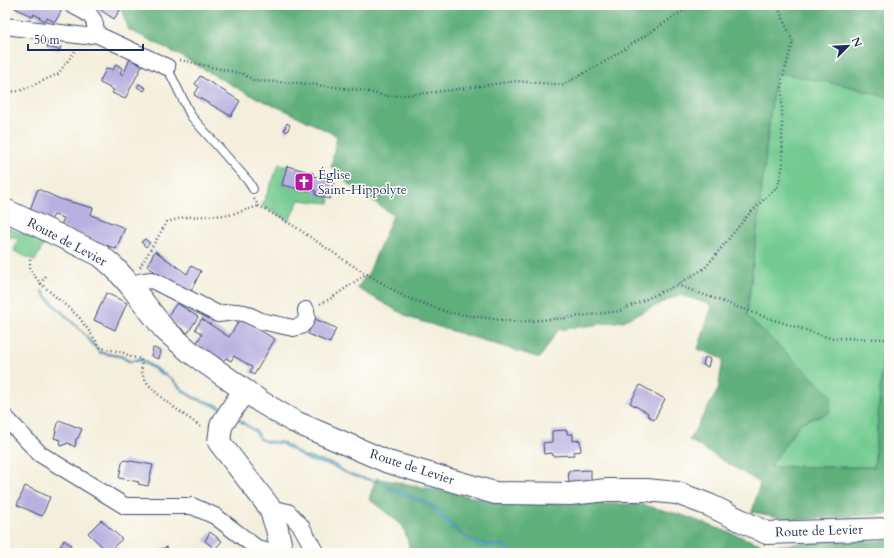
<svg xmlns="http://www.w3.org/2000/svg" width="894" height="558" font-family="Cardo,serif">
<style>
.green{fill:#73cb90;stroke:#477d77}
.forest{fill:#5eaf7a;stroke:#3c6f6c}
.water{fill:#5fbfde;stroke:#3d779e}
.building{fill:#b8b0e0}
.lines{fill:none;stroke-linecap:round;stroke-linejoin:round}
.lane-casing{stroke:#3c4c71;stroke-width:10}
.street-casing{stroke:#3c4c71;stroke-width:18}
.secondary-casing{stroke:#3c4c71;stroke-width:24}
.path{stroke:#3c4c71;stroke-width:2.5;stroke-dasharray:1 3;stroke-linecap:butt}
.lane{stroke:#fff;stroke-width:8}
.street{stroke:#fff;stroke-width:16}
.secondary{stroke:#fff;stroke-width:22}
.labels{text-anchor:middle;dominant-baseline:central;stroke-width:3;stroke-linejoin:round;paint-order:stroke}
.poi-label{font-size:13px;fill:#1b2f5e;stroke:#fdfcf7;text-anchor:start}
.street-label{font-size:13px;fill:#1b2f5e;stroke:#fdfcf7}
</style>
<rect width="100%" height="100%" fill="#fdfcf7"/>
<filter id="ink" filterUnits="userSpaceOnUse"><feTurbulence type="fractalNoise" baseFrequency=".025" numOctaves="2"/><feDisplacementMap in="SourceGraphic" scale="8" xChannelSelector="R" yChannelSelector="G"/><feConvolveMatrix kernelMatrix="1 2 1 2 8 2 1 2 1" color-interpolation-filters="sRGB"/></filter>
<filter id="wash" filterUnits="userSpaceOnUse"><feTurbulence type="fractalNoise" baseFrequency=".012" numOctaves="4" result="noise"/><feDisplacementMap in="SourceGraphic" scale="16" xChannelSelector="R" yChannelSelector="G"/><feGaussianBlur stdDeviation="0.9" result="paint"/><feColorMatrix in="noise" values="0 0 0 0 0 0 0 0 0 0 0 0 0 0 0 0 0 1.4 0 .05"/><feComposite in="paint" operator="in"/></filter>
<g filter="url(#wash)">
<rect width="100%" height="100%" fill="#f4efdc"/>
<path class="green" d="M775 72 848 86 889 98V352L883 354 874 467H769L800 423 829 413 747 316Z
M279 164 287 166 282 185 308 191 309 189 316 191V195L330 199 329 203 299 200 289 221 262 206Z
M5 227 45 242 35 261 14 251 18 239 5 235Z"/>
<path class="forest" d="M119 5H889V98L848 86 775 72 747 316 831 395 829 413 800 423 770 467H874L883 354 889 352V514L795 520 752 512 760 483 689 440 718 390 723 359 698 349 712 305 679 295 623 321 558 330 540 358 410 318 357 288 369 272 393 215 346 182 331 167 337 136 291 113 246 93 166 48 129 30Z
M376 478 494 501 564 504H640L682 515 766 546 829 541H889V553H411L403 526 369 499Z"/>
<path class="water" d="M42 290C60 312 83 329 100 352L122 356 130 361 140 358 174 380 187 393 194 397 218 405 223 408 222 409 193 398 182 391 172 380 140 361 129 362 121 357 99 353 83 333 47 299 41 291Z
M237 418 258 432 260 438 267 441 282 442 304 456 334 464 349 474 384 483 395 489 424 501 436 508 447 521 459 532 479 543 487 545 502 544 504 545 511 553 507 552 502 546 481 547 460 534 448 525 433 508 422 502 396 492 383 484 350 475 329 465 309 461 280 443H269L258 439 256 433 236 419Z"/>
<g id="blocks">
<path class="building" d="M17 5H58L63 8 55 22 47 18 45 21 34 14 33 17 15 8Z
M93 5H114L120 10 114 19Z
M48 42 61 44 60 50 47 47Z
M130 59 142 66 125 99 112 93 114 90 100 83V81L106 69 109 68 113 70 116 64 122 68 120 73 123 75Z
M200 76 240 101 231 116 194 95 199 87 195 84Z
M139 84 146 88 144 91 137 87Z
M287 123 290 125 287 132 284 130Z
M287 166 313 173V176L334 182 330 199 315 195 316 191 309 189V191L282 185Z
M38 189 60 199 93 208 91 215 125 228 116 249 60 227 64 218 54 215 51 220 29 212Z
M145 239 150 243 146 247 141 242Z
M155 251 187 274 191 266 201 271 190 293 176 286 147 266Z
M106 293 127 303 115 330 94 320Z
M177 303 198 317 188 333 166 318Z
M202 319 229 337 240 319 275 339 254 375 250 372 252 367 234 356 231 361 226 358 223 361 196 344 202 334 195 329Z
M315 319 336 328 330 343 308 334Z
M153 348 161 350 159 359 151 356Z
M705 357 710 359 708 367 703 365Z
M640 385 665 399 654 420 647 415 648 413 630 403Z
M59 420 82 429 78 438 76 439 75 447 68 443 61 446 60 440 54 438Z
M567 430V434H573V441L580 440 581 451 574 452V455L553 456 552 453 544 454 543 443 552 442V431Z
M125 460 153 465 148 486 138 484 139 482 119 478 122 463Z
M591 470V481L569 483 568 471Z
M25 486 50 497 42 516 17 505Z
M101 520 122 539 108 552 88 533Z
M210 532 222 541 215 549 205 541Z
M64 540 71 545 68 550 60 546Z
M167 547 169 553H152Z"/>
</g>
</g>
<g filter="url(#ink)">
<use href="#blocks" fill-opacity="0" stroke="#3c4c71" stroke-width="1"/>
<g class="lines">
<defs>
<path id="lane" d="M167 67 191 116 249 182 253 189"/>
<path id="street" d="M72 5C88 13 96 15 96 34
M5 26 85 36 96 34
M96 34 167 67
M130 285 143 281 152 280 218 314 235 312 244 313 261 321 293 328 301 326 305 322 307 317 306 310
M5 417 40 454 125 506H192L215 516 258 549 272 553
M270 508 288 512 301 526 316 553"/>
<path id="secondary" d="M5 210 100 255 115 268 130 285 164 329 189 351 261 402 293 421 388 462 495 493 570 494 607 490H646L677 493 709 505 767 533 889 529
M246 391 237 401 221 426 219 442 270 508 277 529 282 553"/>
</defs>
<use href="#lane" class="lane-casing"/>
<use href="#street" class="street-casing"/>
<use href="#secondary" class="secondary-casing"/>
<path class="path" d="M180 60 243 74 255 81 298 83 360 90 386 96 406 95 444 91 516 81 563 85 609 59 692 5
M5 92 20 91 58 74 75 51
M254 199 259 206 294 226 347 262 405 297 450 313 516 322 565 318 620 311 677 285 705 268 748 215 778 186 783 165 782 127V80L793 42 777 5
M30 259V270L41 284
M140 267 167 222 185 217 229 215 259 206
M45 276 41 284 79 317 101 348 122 352 131 357 141 359C142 363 141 368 142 372 146 391 186 415 202 428
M677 285 768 318 830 338 889 339
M320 304 330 299 366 274"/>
<use href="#lane" class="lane"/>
<use href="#street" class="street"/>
<use href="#secondary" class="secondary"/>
</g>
</g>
<defs>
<symbol id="church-square" viewBox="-11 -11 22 22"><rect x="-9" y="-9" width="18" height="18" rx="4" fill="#b5179e" stroke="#fdfcf7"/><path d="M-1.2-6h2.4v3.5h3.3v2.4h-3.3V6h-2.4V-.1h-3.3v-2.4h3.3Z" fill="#fff"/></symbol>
</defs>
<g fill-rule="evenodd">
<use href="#church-square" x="293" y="171" width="22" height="22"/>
</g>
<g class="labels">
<g class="poi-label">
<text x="318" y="175">Église<tspan x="318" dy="15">Saint-Hippolyte</tspan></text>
</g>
<g class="street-label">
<text transform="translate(67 242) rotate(28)">Route de Levier</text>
<text transform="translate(412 467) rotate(18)">Route de Levier</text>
<text transform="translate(819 531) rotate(-2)">Route de Levier</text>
</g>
</g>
<rect width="894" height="558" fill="none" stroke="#fdfcf7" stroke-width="20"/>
<g transform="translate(848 46) rotate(66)" stroke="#fdfcf7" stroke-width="3" paint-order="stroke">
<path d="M0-3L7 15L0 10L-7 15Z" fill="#1b2f5e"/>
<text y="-6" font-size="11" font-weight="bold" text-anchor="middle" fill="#1b2f5e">N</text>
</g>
<path d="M28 44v6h115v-6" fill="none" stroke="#1b2f5e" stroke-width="2"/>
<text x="34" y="44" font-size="12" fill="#1b2f5e" stroke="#fdfcf7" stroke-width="3" paint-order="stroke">50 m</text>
</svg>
